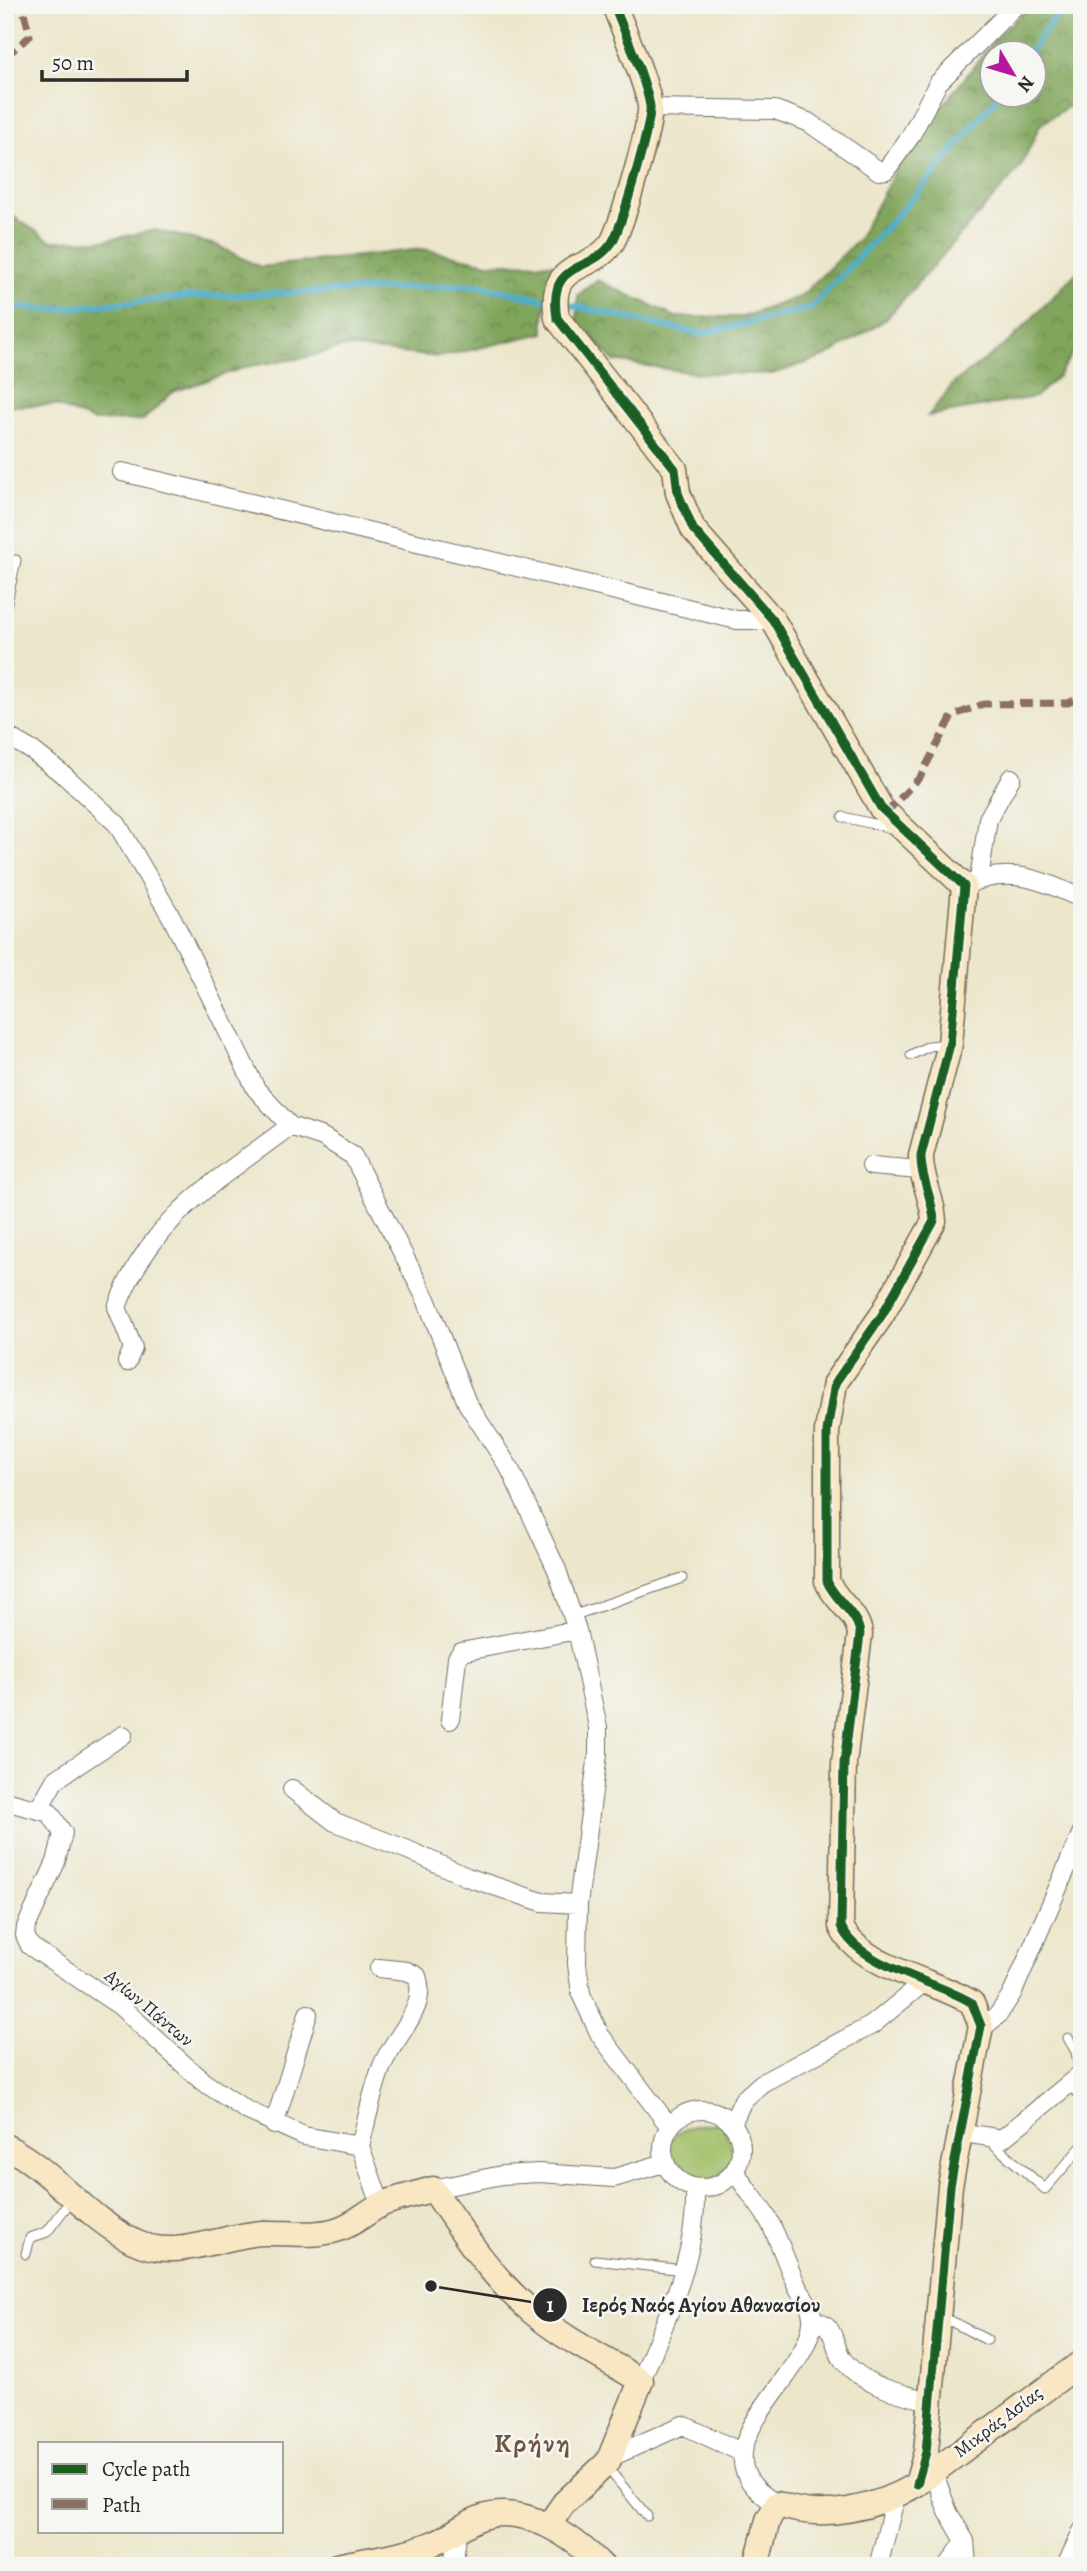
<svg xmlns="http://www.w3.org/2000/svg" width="1087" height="2571" font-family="Alegreya,serif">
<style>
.green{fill:#a0be66;stroke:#667448;stroke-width:2}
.forest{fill:url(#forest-crowns);stroke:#566843;stroke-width:2;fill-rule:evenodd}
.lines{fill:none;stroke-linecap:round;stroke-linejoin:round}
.stream{stroke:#4daecc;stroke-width:6}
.lane-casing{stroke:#6f6c63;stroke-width:11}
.street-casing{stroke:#6f6c63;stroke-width:20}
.secondary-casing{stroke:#6f6c63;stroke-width:27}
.lane{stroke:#fff;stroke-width:9}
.street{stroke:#fff;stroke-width:18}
.secondary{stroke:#f9e7c3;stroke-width:24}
.quiet{stroke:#8d6e63;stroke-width:7;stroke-dasharray:14 7;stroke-linecap:butt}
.cycleway-casing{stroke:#f6f6f2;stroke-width:13}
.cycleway{stroke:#1b5e20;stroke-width:9}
.labels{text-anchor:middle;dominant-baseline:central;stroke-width:5;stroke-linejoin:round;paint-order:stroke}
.street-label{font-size:19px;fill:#2b2b2b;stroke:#f6f6f2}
.district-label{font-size:26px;font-weight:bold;letter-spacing:2px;fill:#6e5641;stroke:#f6f6f2}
.leader{fill:none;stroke:#2b2b2b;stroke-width:2.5}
.callout-dot{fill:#2b2b2b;stroke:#f6f6f2;stroke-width:2.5}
.mark-label{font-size:21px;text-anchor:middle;font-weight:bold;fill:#fff}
.callout-label{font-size:21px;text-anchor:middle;font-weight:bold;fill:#2b2b2b;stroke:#f6f6f2;stroke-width:5;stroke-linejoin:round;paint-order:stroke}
</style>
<defs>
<pattern id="forest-crowns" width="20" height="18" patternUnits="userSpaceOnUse" patternTransform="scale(1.75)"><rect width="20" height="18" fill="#80a55b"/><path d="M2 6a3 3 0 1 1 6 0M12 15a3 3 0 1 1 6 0" fill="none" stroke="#69874b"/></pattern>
</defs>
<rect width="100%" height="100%" fill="#f6f6f2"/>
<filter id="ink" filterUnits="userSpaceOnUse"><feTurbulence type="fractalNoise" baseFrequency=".0143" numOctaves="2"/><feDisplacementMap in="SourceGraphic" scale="14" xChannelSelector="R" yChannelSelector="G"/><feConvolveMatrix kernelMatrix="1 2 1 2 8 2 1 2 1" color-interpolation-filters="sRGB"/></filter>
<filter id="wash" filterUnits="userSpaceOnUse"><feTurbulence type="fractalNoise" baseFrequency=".00686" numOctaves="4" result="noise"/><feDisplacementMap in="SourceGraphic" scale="28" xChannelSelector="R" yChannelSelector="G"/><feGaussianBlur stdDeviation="1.57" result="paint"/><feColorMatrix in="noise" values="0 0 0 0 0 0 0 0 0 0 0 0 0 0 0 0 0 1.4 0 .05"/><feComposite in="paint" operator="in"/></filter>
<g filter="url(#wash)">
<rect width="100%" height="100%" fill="#ece6cb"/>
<path class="green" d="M722 2123 735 2156C726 2168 717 2182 702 2184 674 2187 653 2148 679 2132 691 2124 707 2124 722 2123Z"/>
<path class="forest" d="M1033 5H1082V97L1040 125 1020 168 885 320 827 356 772 374 694 373 614 361 577 322 578 295 597 280 676 317H743L801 296 858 240 905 153 1003 30ZM992 52H1034V94H992Z
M5 215H11L51 241 107 240 155 230 216 245 260 267 423 249 488 263 569 264C550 284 542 305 544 333L439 357 345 347 303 358 249 366 173 392 143 420 93 421 55 405 5 406Z
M1082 267V338L1058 376 1035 397 928 416 955 382 1010 341Z"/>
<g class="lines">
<path class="stream" d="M1030 52 1063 5
M561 303 700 334 811 308 913 198 1000 94
M5 305 46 310 186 297 476 285 550 301"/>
</g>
</g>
<g filter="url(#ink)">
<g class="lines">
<defs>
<path id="lane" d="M5 611 16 560
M843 817 891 828
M911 1055 929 1046 948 1044
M572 1616 682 1578
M1068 2038 1076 2052 1080 2074
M1068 2084 1082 2097
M989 2140 1045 2189 1082 2146
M26 2254 30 2238 47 2232 72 2199
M595 2260 684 2270
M941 2316 987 2340
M606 2466 647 2516"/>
<path id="street" d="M651 108 775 110 808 122 879 171 886 170 910 137 938 83 1016 5
M122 472 737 620H773
M5 735 33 751 65 776 117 824 172 918 256 1089 290 1126 323 1137 353 1156 426 1299 467 1403 510 1469 557 1570 577 1630 598 1727V1754L578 1904 577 1964 581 1994 600 2035 670 2127
M979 879 988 819 1011 778
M964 886C1007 865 1041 879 1082 899
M871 1166 920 1170
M127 1362 133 1348 117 1307C151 1217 217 1181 290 1126
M450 1720 457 1658 461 1652 577 1630
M292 1789 335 1822 408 1850 467 1877 542 1902 578 1904
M5 1801 50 1813 63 1833 56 1862 26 1927 25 1935 30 1946 120 2006 202 2081 246 2110 304 2136 360 2146 381 2205
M39 1808 55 1780 123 1735
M981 2029 998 2015 1013 1992 1082 1832
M663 2149a39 39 0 1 1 78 0a39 39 0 1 1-78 0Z
M732 2124 743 2100 762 2083 872 2025 923 1983
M274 2125 308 2014
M958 2132 1002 2139 1082 2073
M360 2146C367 2120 372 2091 382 2066 393 2037 429 2009 417 1976L407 1971 379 1968
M735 2170C744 2188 758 2202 768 2219 780 2241 787 2266 798 2288 805 2300 813 2307 812 2322 809 2380 684 2452 777 2504
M433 2189 502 2175 539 2173 614 2178 664 2163
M812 2322C835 2319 833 2347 843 2360 864 2387 899 2393 930 2401
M641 2381C666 2318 698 2257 695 2188
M611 2457 683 2425 743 2453
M933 2471 948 2512 965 2541 948 2566
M965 2541 967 2566
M879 2563 896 2495
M453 2566 458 2529
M1066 2566 1082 2531"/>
<path id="secondary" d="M614 5C625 34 645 77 650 106 652 121 621 231 611 244 590 274 547 259 557 318L675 469 678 493 693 529 773 620 881 808 964 886 950 1044 921 1155C920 1178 933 1198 934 1221L882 1315 835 1383 827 1431V1581C835 1601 858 1613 860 1634L844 1763 841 1926C857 1966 940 1982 972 2003L981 2026 950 2186 926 2452 917 2484
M5 2146C53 2170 85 2217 133 2241 175 2262 219 2236 262 2233 287 2232 312 2237 336 2230 354 2225 366 2212 382 2204 398 2198 417 2194 433 2189 463 2233 491 2277 531 2311 565 2340 604 2358 641 2381L608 2462 564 2503 548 2526
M337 2566C369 2559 407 2555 436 2542 453 2535 466 2522 483 2517 526 2504 574 2537 602 2566
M756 2566 768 2520 777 2504C822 2522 877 2508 917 2484L1082 2362"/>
</defs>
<use href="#lane" class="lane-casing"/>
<use href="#street" class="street-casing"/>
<use href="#secondary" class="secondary-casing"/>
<use href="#lane" class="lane"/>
<use href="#street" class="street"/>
<use href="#secondary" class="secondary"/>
<path class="quiet" d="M5 57 30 36 22 5
M885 814 920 777 952 716 983 704 1068 703 1082 697"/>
<defs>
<path id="cycleway" d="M614 5C625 34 645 77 650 106 652 121 621 231 611 244 590 274 547 259 557 318L675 469 678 493 693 529 773 620 881 808 964 886 950 1044 921 1155C920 1178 933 1198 934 1221L882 1315 835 1383 827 1431V1581C835 1601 858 1613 860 1634L844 1763 841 1926C857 1966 940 1982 972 2003L981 2026 950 2186 926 2452 917 2484"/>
</defs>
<use href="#cycleway" class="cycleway-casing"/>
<use href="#cycleway" class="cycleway"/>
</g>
</g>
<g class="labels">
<g class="street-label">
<text transform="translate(149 2008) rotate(40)">Αγίων Πάντων</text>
<text transform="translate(998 2422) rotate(-37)">Μικράς Ασίας</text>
</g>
<g class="district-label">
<text x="533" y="2443">Κρήνη</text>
</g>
</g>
<path class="leader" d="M431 2286L550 2305"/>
<g class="callout-dot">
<circle cx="431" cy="2286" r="7"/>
<circle cx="550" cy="2305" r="18"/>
</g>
<g class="mark-label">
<text x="550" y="2312">1</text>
</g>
<g class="callout-label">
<text x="701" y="2312">Ιερός Ναός Αγίου Αθανασίου</text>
</g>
<rect width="1087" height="2571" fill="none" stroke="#f6f6f2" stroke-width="28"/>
<rect x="38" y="2442" width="245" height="91" fill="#f6f6f2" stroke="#a5a5a2" stroke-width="2"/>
<rect x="52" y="2464" width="35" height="10" fill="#1b5e20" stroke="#a5a5a2" stroke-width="2"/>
<text x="102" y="2476" font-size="21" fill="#2b2b2b">Cycle path</text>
<rect x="52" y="2499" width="35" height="10" fill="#8d6e63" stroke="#a5a5a2" stroke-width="2"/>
<text x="102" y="2512" font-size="21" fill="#2b2b2b">Path</text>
<g transform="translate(1013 74) rotate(128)"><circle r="33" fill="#f6f6f2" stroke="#a5a5a2" stroke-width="2"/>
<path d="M0-5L12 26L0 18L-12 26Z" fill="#b5179e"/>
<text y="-10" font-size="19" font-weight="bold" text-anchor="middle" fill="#2b2b2b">N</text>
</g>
<path d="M42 70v10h145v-10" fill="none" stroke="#2b2b2b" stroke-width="3.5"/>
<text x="52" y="70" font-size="21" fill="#2b2b2b" stroke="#f6f6f2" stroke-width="5" paint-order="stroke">50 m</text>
</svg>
